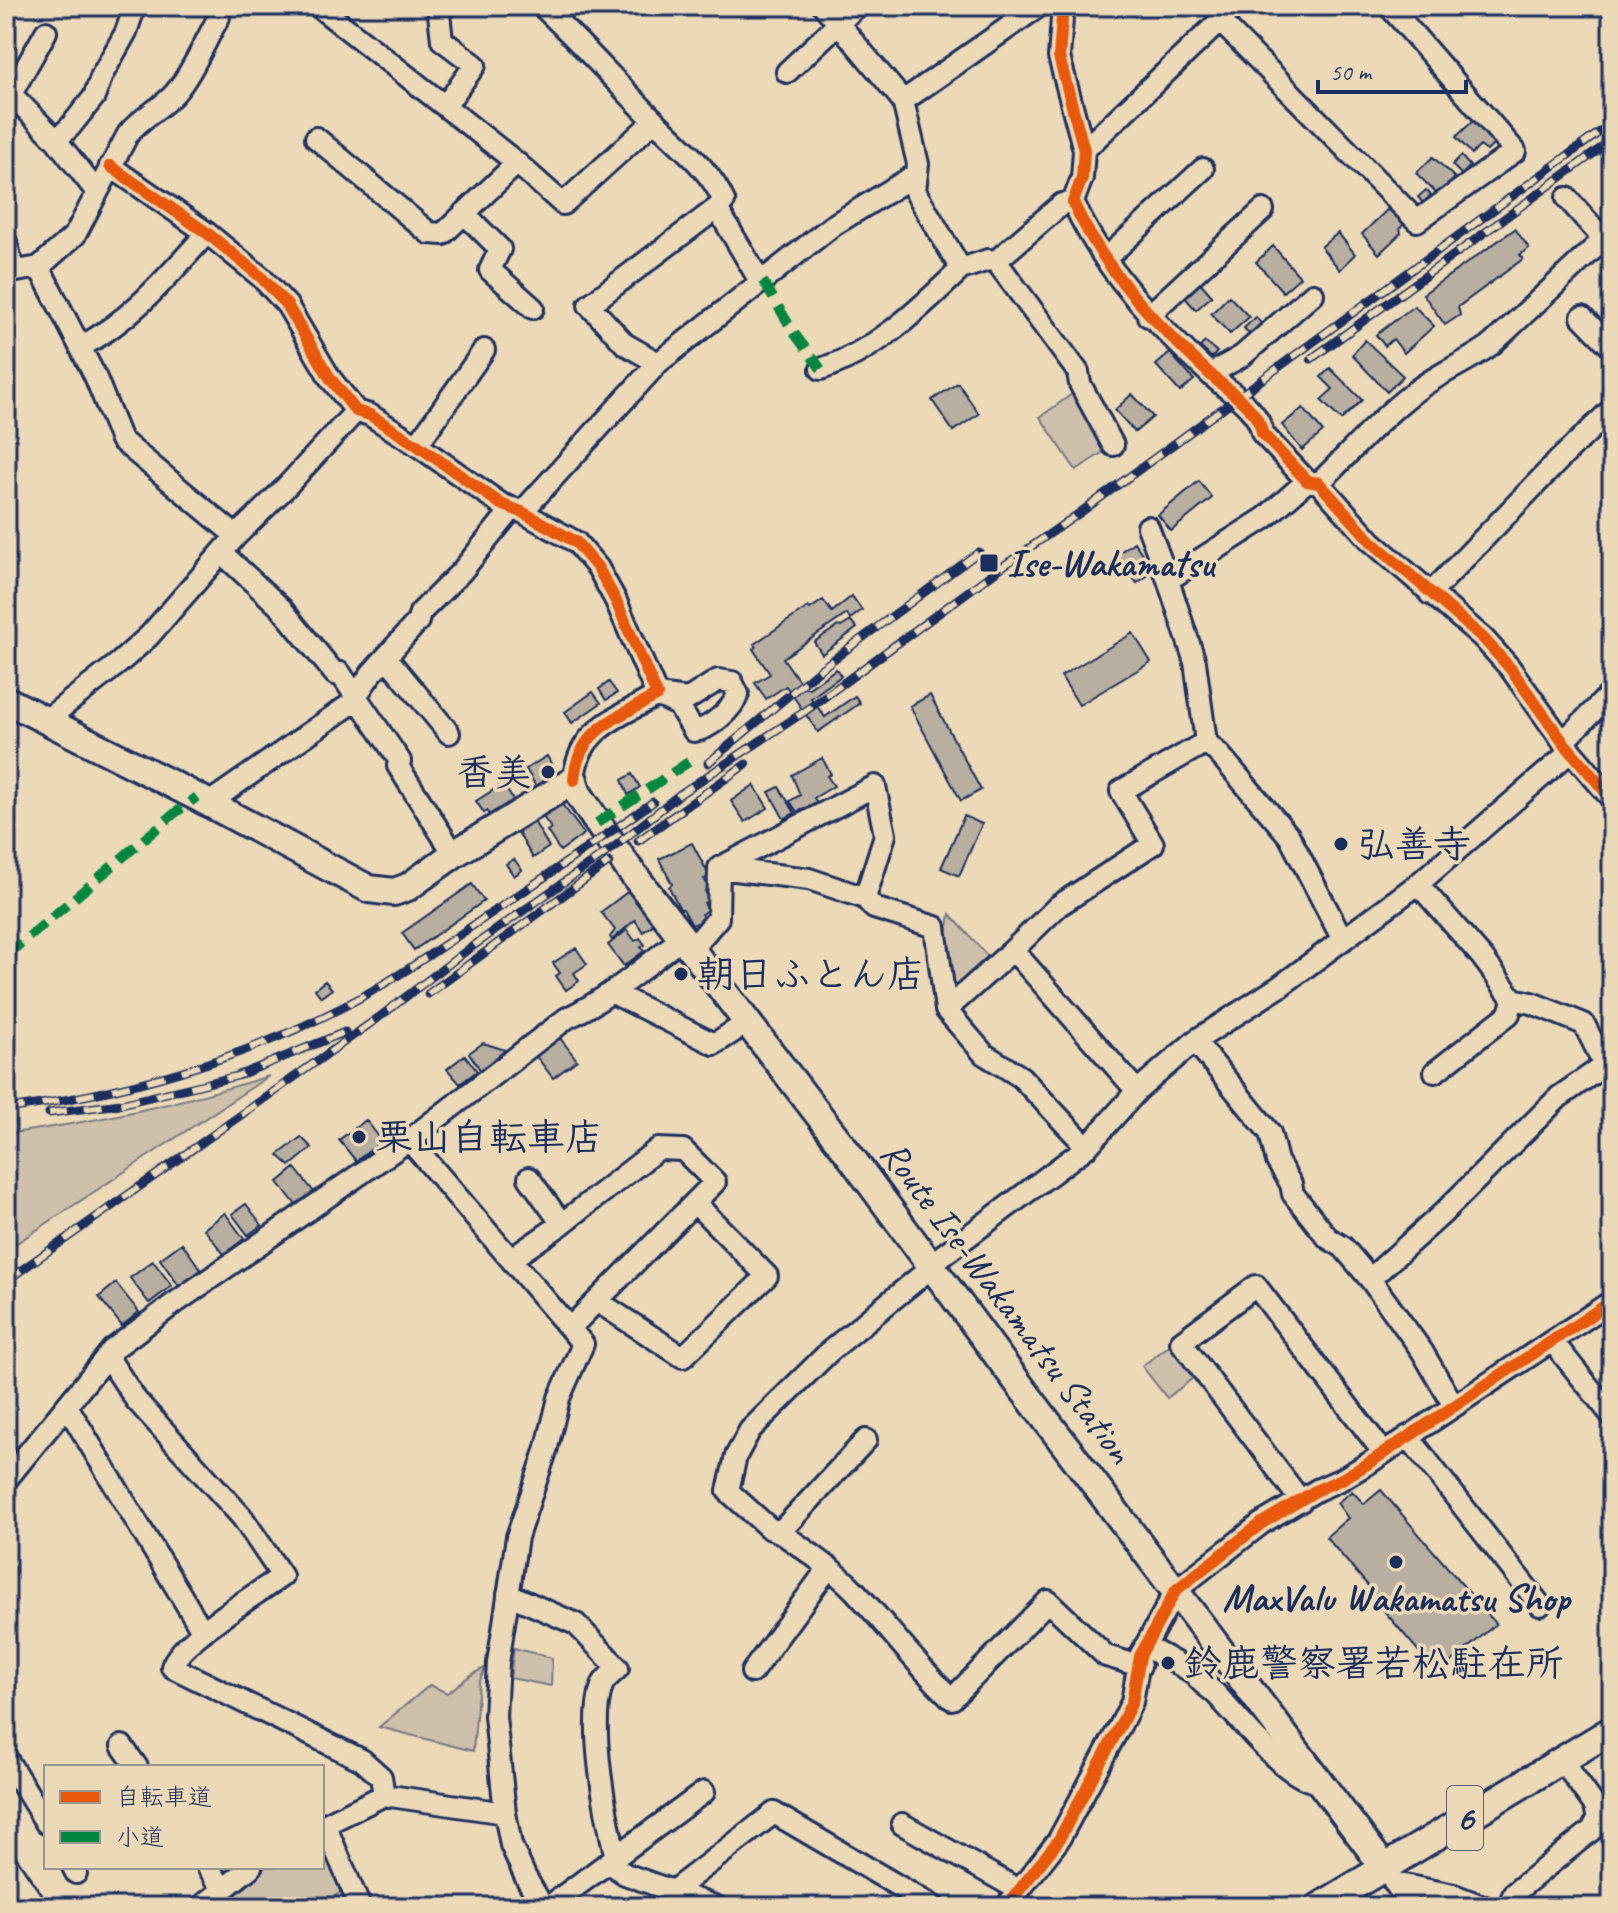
<svg xmlns="http://www.w3.org/2000/svg" width="1618" height="1913" font-family="Caveat,'Klee One',sans-serif">
<style>
.green{fill:#cec0aa;stroke:#747884;stroke-width:2}
.building{fill:#b8afa1;stroke:#1b2f5e;stroke-width:2}
.lines{fill:none;stroke-linecap:round;stroke-linejoin:round}
.minor-casing{stroke:#1b2f5e;stroke-width:26}
.major-casing{stroke:#1b2f5e;stroke-width:32}
.minor{stroke:#ecd9b7;stroke-width:20}
.major{stroke:#ecd9b7;stroke-width:26}
.rail-casing{stroke:#1b2f5e;stroke-width:9}
.rail{stroke:#ecd9b7;stroke-width:6;stroke-dasharray:18;stroke-linecap:butt}
.quiet{stroke:#00873e;stroke-width:10;stroke-dasharray:20 10;stroke-linecap:butt}
.cycleway-casing{stroke:#ecd9b7;stroke-width:17}
.cycleway{stroke:#e8590c;stroke-width:12}
.poi-dot{fill:#1b2f5e;stroke:#ecd9b7;stroke-width:3}
.labels{text-anchor:middle;dominant-baseline:central;stroke-width:7;stroke-linejoin:round;paint-order:stroke}
.shield{fill:#ecd9b7;stroke:#5a6279;stroke-width:2}
.shield-label{font-size:36px;font-weight:bold;fill:#1b2f5e}
.poi-label{font-size:38px;font-weight:bold;fill:#1b2f5e;stroke:#ecd9b7;text-anchor:start}
.street-label{font-size:38px;fill:#1b2f5e;stroke:#ecd9b7}
</style>
<rect width="100%" height="100%" fill="#ecd9b7"/>
<filter id="ink" filterUnits="userSpaceOnUse"><feTurbulence type="fractalNoise" baseFrequency=".0125" numOctaves="2"/><feDisplacementMap in="SourceGraphic" scale="16" xChannelSelector="R" yChannelSelector="G"/><feConvolveMatrix kernelMatrix="1 2 1 2 8 2 1 2 1" color-interpolation-filters="sRGB"/></filter>
<g filter="url(#ink)">
<path class="green" d="M1079 389 1111 447 1076 470 1040 417Z
M950 914 992 961 958 991 948 985 945 946Z
M269 1076 17 1243 6 1232V1134C95 1122 183 1103 269 1076Z
M1173 1343 1197 1375 1167 1398 1142 1366Z
M514 1648 552 1658 551 1686 510 1678Z
M485 1668 479 1683 473 1751 379 1727 430 1685 447 1693C460 1684 470 1673 485 1668Z
M322 1836 346 1887 323 1907H213L265 1867H322Z"/>
<path class="building" d="M1475 119 1496 142 1487 151 1480 146 1472 154 1456 137Z
M1461 156 1470 166 1462 175 1452 165Z
M1433 157 1455 178 1438 195 1416 173Z
M1426 190 1431 195 1423 203 1418 197Z
M1388 209 1404 224 1400 228 1401 233 1379 254 1362 234Z
M1515 229 1529 248 1520 255 1523 259 1458 307 1460 315 1445 325 1423 294Z
M1338 233 1355 254 1340 270 1321 247Z
M1273 246 1300 277 1283 292 1256 262Z
M1198 280 1212 296 1196 310 1182 294Z
M1229 296 1249 317 1230 334 1211 314Z
M1414 306 1434 326 1404 353 1393 339 1385 346 1376 335Z
M1256 317 1262 325 1250 335 1244 328Z
M1365 340 1403 376 1387 392 1352 355Z
M1205 342 1217 352 1212 358 1200 347Z
M1170 353 1194 380 1180 392 1156 365Z
M1330 368 1362 400 1341 420 1321 400 1333 389 1321 377Z
M958 383 979 414 953 431 932 400Z
M1132 394 1153 417 1135 432 1115 410Z
M1303 408 1323 432 1302 450 1282 425Z
M1199 481 1212 498 1171 531 1158 515Z
M1134 542 1154 571 1137 583 1116 555Z
M852 596 862 610 850 619 847 614 783 658 804 688H809L836 669 841 676 811 698 825 717 855 696 860 703 818 732 786 686 766 699 755 683 770 674 753 649 756 647 754 644 808 607 810 609 823 600 832 612Z
M851 621 857 628 822 654 814 642 838 626 841 627Z
M1133 633 1151 662 1079 705 1061 676Z
M609 682 617 693 606 700 599 689Z
M593 692 601 703 572 723 565 712Z
M930 695 981 790 961 801 910 706Z
M547 756 559 777 538 790 526 769Z
M822 758 831 774 827 776 834 786 814 798 817 803 797 812 790 801 800 795 792 775Z
M632 774 640 787 628 795 622 780Z
M503 784 515 803 490 818 487 811 484 813 476 801Z
M754 785 768 808 745 822 731 801Z
M779 787 795 813 784 819 769 792Z
M559 800 584 834 560 851 547 831 551 828 540 813Z
M964 816 982 824 959 876 941 868Z
M532 818 549 847 533 858 516 829Z
M692 843 710 877 704 879 710 888 705 891 710 900 704 903 708 910 701 914 705 920 692 925 683 909H680L669 887 672 884 659 859Z
M514 859 522 870 514 876 506 864Z
M472 884 484 901 414 950 402 933Z
M630 890 655 923 643 932 635 920 612 940 610 937 615 930 601 912Z
M627 930 635 941 640 938 645 945 641 947 644 951 624 966 608 945Z
M576 948 587 964 574 973 579 981 566 990 556 976 560 973 553 963Z
M325 981 332 989 321 997 315 989Z
M560 1038 577 1060 553 1078 536 1056Z
M483 1043 505 1050 481 1071 469 1053Z
M465 1055 477 1071 460 1084 447 1069Z
M366 1120 382 1141 356 1161 339 1140Z
M301 1137 312 1148 290 1166 278 1155Z
M295 1168 314 1192 297 1206 278 1182Z
M246 1204 262 1225 248 1235 232 1214Z
M225 1213 244 1239 224 1254 204 1229Z
M182 1243 201 1270 179 1286 160 1259Z
M153 1261 172 1286 149 1303 130 1278Z
M116 1283 139 1312 122 1326 99 1297Z
M1381 1490 1496 1624 1441 1671 1432 1667 1368 1592 1370 1588 1326 1537 1348 1518 1337 1503 1352 1491 1364 1504Z"/>
<g class="lines">
<defs>
<path id="minor" d="M318 6 517 163 563 204 654 121
M542 6C580 42 614 80 651 117 676 143 709 167 724 201L717 208
M824 6 903 101 918 164 915 191 961 269 988 260 996 261 1062 204 1073 202
M1063 6 1059 57 1084 150 1082 178 1073 202C1104 271 1156 324 1211 375 1227 390 1260 410 1262 433L1307 481 1319 483 1371 541 1483 638 1510 668 1563 742 1612 799
M1235 6 1220 21 1417 221 1515 151 1389 6
M787 72 857 6
M6 89 56 140 96 191
M11 94 46 32
M903 101 1039 6
M445 106 475 65 442 40 439 14 446 6
M316 138 429 233 443 234 517 163
M56 140 70 127 94 97 102 75 126 32 135 6
M1084 150 1220 21
M110 166 207 233 261 277 287 305 330 378 356 411 370 415 417 445 501 504 522 512 576 542 598 568 616 601 657 695C617 719 578 728 574 780
M1567 198 1612 249
M464 213 500 249 490 270 533 308
M6 242 14 271
M1105 259 1203 169
M996 261 1078 372 1080 384 1113 445
M39 267 95 376 121 440 236 536
M6 273 39 267 75 235 128 134C141 117 161 109 175 93 193 72 205 41 219 17V6
M1148 316 1263 210
M1582 317 1612 348
M80 347C132 320 168 276 207 233
M658 363 625 344 589 305 717 208 761 283
M821 369C878 350 918 310 961 269
M1210 374 1242 356 1313 294
M417 445 484 350
M1307 481 1265 518 1168 580 1195 662 1206 742 1220 755 1289 836 1343 940
M1319 483C1349 454 1379 419 1413 393 1438 373 1467 363 1492 344L1604 239
M522 512 658 363 832 226 915 175
M1148 527 1168 580
M223 554 281 608 335 674 340 673 400 761 398 766 454 854
M1430 594 1560 459 1612 409
M386 657 449 733
M718 680 732 682 738 694C732 710 710 729 694 731L678 705 657 695 688 699Z
M356 696 371 674 418 621 420 613 462 571 513 508
M46 720 119 663 149 636 236 536 285 488 356 411
M1563 742 1612 692
M209 803 358 699
M719 868 875 786 885 835 865 898
M1418 884 1482 957 1513 999 1509 1014 1435 1072
M691 950 718 918 719 868 809 879 865 898 874 908 935 927 946 1010
M1013 950 946 1010 984 1054 1021 1077 1087 1147
M611 992 714 1044 747 1023
M1513 999 1532 1003 1584 1024 1612 1080
M1195 1041 1270 1133 1277 1161 1291 1184 1293 1194 1328 1238 1343 1247 1370 1279 1422 1351 1454 1406
M1137 1091 1013 950 1058 906 1153 844 1121 791 1206 742
M409 1140 583 1344 559 1398 546 1451 517 1537 498 1663 495 1716 505 1813 511 1845 525 1876 543 1907
M529 1178 562 1224
M511 1259 559 1226 658 1149 683 1150 715 1182 570 1328
M931 1264 1087 1147 1137 1091 1195 1041 1279 987 1418 884 1570 752
M1370 1279 1442 1214 1559 1097 1605 1065
M597 1301 683 1357 767 1276 695 1203
M1553 1342 1612 1416
M107 1356 136 1400 242 1517 282 1576C257 1594 180 1640 172 1667L362 1760 381 1777 384 1795
M67 1406 203 1632
M1408 1436 1540 1605
M866 1440 780 1532 769 1528 728 1491 736 1456 750 1430 830 1351 933 1266
M6 1480 112 1350 172 1305 409 1140 567 1018C609 999 645 966 682 938
M1301 1501 1181 1342 1256 1286 1383 1452
M780 1532C805 1550 831 1567 853 1589 887 1625 916 1665 952 1699L1048 1601 1106 1656 1140 1666
M508 1594 576 1624 618 1668C613 1673 604 1679 602 1686 588 1726 606 1816 616 1858
M1145 1646 1194 1673C1199 1683 1209 1687 1216 1694 1237 1716 1288 1783 1319 1782
M752 1672 829 1567
M122 1746 137 1767
M6 1758 46 1823
M902 1824 1019 1890
M325 1825 360 1907
M322 1826 384 1795 505 1813
M6 1863 36 1907
M609 1863 625 1874 717 1907
M73 1867 76 1873
M208 1867 223 1889
M1391 1877 1410 1907
M1394 1883 1454 1895 1485 1907
M673 1891 774 1813 934 1907
M201 1907 251 1867
M548 1907 704 1792
M1006 1907 1058 1841 1121 1724 1132 1702 1140 1656 1176 1590 1262 1523 1317 1490 1342 1479 1369 1463 1612 1301
M1508 1907 1514 1893 1592 1830 1598 1819 1595 1806 1562 1760"/>
<path id="major" d="M6 700 197 797 369 889 394 892 408 887 454 854 574 780 577 792 627 866 848 1153 1003 1363 1384 1867
M1319 1907 1612 1730"/>
</defs>
<use href="#minor" class="minor-casing"/>
<use href="#major" class="major-casing"/>
<use href="#minor" class="minor"/>
<use href="#major" class="major"/>
<defs>
<path id="rail" d="M1311 359 1612 140
M708 763 819 670 979 552
M638 841 746 764
M428 994 609 862
M6 1109C118 1095 242 1059 343 1007 393 981 440 948 487 916 542 879 598 841 653 802
M49 1113 121 1104 237 1076 345 1032
M6 1281 378 1018 466 951 614 847 680 794 804 712 996 571 1081 512 1612 123"/>
</defs>
<use href="#rail" class="rail-casing"/>
<use href="#rail" class="rail"/>
<path class="quiet" d="M763 281 794 333 821 369
M597 823 690 761
M6 956 175 813 197 797"/>
<defs>
<path id="cycleway" d="M1063 6 1059 57 1084 150 1082 178 1073 202C1104 271 1156 324 1211 375 1227 390 1260 410 1262 433L1307 481 1319 483 1371 541 1483 638 1510 668 1563 742 1612 799
M110 166 207 233 261 277 287 305 330 378 356 411 370 415 417 445 501 504 522 512 576 542 598 568 616 601 657 695C617 719 578 728 574 780
M1006 1907 1058 1841 1121 1724 1132 1702 1140 1656 1176 1590 1262 1523 1317 1490 1342 1479 1369 1463 1612 1301"/>
</defs>
<use href="#cycleway" class="cycleway-casing"/>
<use href="#cycleway" class="cycleway"/>
</g>
</g>
<g class="poi-dot">
<rect x="979" y="553" width="20" height="20" rx="4"/>
<circle cx="548" cy="772" r="8"/>
<circle cx="1341" cy="844" r="8"/>
<circle cx="681" cy="974" r="8"/>
<circle cx="359" cy="1137" r="8"/>
<circle cx="1396" cy="1562" r="8"/>
<circle cx="1168" cy="1663" r="8"/>
</g>
<g class="labels">
<rect class="shield" x="1447" y="1786" width="36" height="64" rx="6"/>
<g class="shield-label">
<text x="1465" y="1818">6</text>
</g>
<g class="poi-label">
<text x="1007" y="563">Ise-Wakamatsu</text>
<text x="532" y="772" text-anchor="end">香美</text>
<text x="1357" y="844">弘善寺</text>
<text x="697" y="974">朝日ふとん店</text>
<text x="375" y="1137">栗山自転車店</text>
<text x="1396" y="1598" text-anchor="middle">MaxValu Wakamatsu Shop</text>
<text x="1184" y="1663">鈴鹿警察署若松駐在所</text>
</g>
<g class="street-label">
<text transform="translate(1007 1302) rotate(53)">Route Ise-Wakamatsu Station</text>
</g>
</g>
<rect width="1618" height="1913" fill="none" stroke="#ecd9b7" stroke-width="32"/>
<rect x="16" y="16" width="1586" height="1881" fill="none" stroke="#1b2f5e" stroke-width="3" filter="url(#ink)"/>
<rect x="44" y="1765" width="280" height="104" fill="#ecd9b7" stroke="#989593" stroke-width="2"/>
<rect x="60" y="1791" width="40" height="12" fill="#e8590c" stroke="#989593" stroke-width="2"/>
<text x="116" y="1805" font-size="24" fill="#1b2f5e">自転車道</text>
<rect x="60" y="1831" width="40" height="12" fill="#00873e" stroke="#989593" stroke-width="2"/>
<text x="116" y="1845" font-size="24" fill="#1b2f5e">小道</text>
<path d="M1318 80v12h148v-12" fill="none" stroke="#1b2f5e" stroke-width="4"/>
<text x="1330" y="80" font-size="24" fill="#1b2f5e" stroke="#ecd9b7" stroke-width="6" paint-order="stroke">50 m</text>
</svg>
